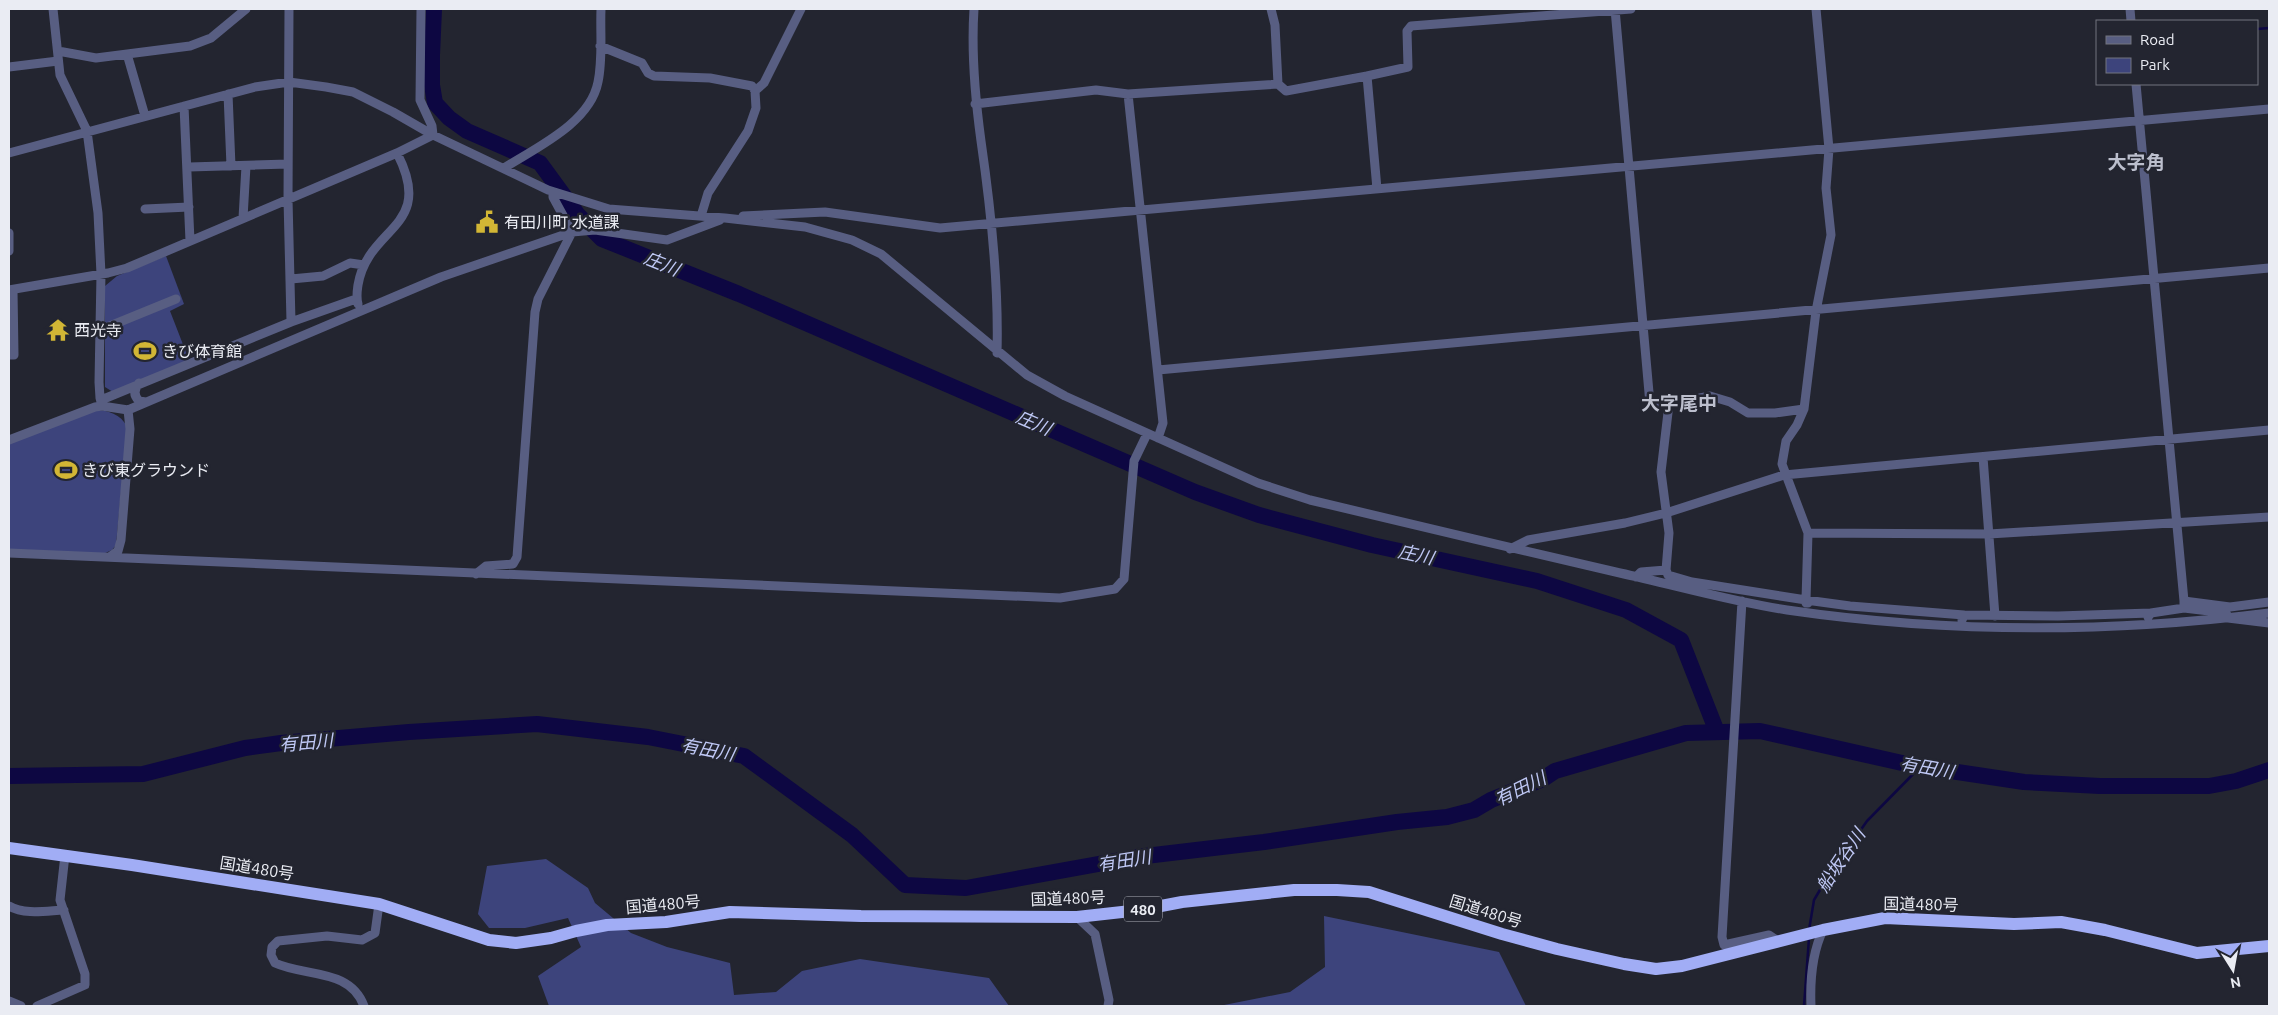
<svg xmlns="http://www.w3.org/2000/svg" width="2278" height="1015" font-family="Ubuntu,'Noto Sans JP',sans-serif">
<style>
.green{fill:#3d447c}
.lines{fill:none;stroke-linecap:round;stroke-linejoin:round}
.stream{stroke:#0d0742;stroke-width:2.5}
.river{stroke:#0d0742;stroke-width:16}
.minor{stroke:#585e82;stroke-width:9}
.highway{stroke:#a1adf5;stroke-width:12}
.labels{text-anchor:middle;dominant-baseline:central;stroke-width:5;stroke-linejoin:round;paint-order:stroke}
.shield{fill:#232530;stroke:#aeb0b8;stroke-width:1}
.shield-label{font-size:15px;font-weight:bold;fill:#eaecf3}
.poi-label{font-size:16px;fill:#eaecf3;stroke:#232530;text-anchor:start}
.street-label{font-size:16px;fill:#eaecf3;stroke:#232530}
.water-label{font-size:18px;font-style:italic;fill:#bfc8f5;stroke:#232530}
.quarter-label{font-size:19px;font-weight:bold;fill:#bcbfcd;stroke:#232530}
</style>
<rect width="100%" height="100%" fill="#232530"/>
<path class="green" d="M166 256 184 304 170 311 189 360 113 392 105 387V286L117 276Z
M94 410C108 410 121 414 127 427L116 545 112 550 103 554 9 550V442Z
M546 859 588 888 595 903 631 933 667 947 730 963 734 995 776 992 802 971 860 959 989 978 1009 1006H549L538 976 581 947 568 918 525 928H489L478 914 487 866Z
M1324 916 1499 952 1526 1006H1219L1290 992 1325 967Z"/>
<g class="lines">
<path class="stream" d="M2257 29 2269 28
M1809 930 1814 900 1827 878 1867 821 1921 766
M1804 1006 1809 938"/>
<path class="river" d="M434 9 432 55V85L435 103 449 118 467 131 540 163 578 215 602 239 739 294 1195 492 1259 515 1372 545 1537 581 1626 610 1681 640 1717 732
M9 776 143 774 245 748 281 743 409 732 537 724 648 737 744 756 852 835 905 885 966 888 1137 857 1264 842 1397 822 1447 817 1474 810 1491 800 1543 779 1555 771 1686 733 1760 731 1911 765 2024 782 2100 786H2209L2236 781 2269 770"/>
<path class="minor" d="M53 9 60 75 87 131 98 213 101 274 99 382 100 398 102 406
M289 9 288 199 291 322
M421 9 420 100 432 126 433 135
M974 9C971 54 975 97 981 141 991 210 999 283 997 353
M1271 9 1275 25 1278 84 1286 91 1367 76 1377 189
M1615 9 1650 404H1669
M1816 9 1829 149 1826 188 1831 235 1816 311 1804 409 1797 425 1786 441 1782 464 1808 533 1806 600 1850 606 1964 615
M2130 9 2131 21
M600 46 642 63 648 73 654 76 710 78 752 86 755 91
M58 51 96 58 190 46 211 38 246 9
M127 54 145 116
M9 67 58 61
M1367 76 1408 67 1407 31 1411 26 1631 9
M2136 84 2184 601
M228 94 231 166
M1128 94 1163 423 1158 438
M975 104 1096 90 1128 94 1278 84
M184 106 190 241
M9 153 255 87 289 82 326 87 353 92 393 112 433 135 548 190 609 209 725 218 805 227 852 240 881 254 1027 375 1065 396 1258 483 1310 500C1414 525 1516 549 1620 573 1675 585 1730 601 1787 610 1945 633 2110 633 2269 613
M189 167 288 164
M504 168C537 147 590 123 598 82 603 59 600 32 601 9
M145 209 189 207
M701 216 708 193 748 131 756 108 755 91 764 83 801 9
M743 216 825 212 940 228 2269 109
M243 218 246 166
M9 233V251
M291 279 323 276 350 263 364 265
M9 290 108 273 127 268 397 153 433 135
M358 304C356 297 357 292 358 285 368 225 436 229 397 153
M100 330 176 299
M9 355H14L13 290
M1158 370 2269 268
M139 383C134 389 133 395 139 401L146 402
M100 398H106L291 322 356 299
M128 410 441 277 572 232 595 230 667 240 720 220
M9 440 95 407 102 406 128 410 130 429 121 540 118 551 111 556
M1983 457 1995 616
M1808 533 1989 534 2269 517
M1510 549 1528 540 1625 523 1666 513 1784 475 2269 430
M9 553 1060 598 1115 589 1124 579 1134 461 1147 434
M1666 570 1668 575 1692 582 1806 600V603H1808
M476 574 486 566 513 564 517 557 535 312 538 299 572 232 553 197V192
M1636 577 1641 572 1666 570 1669 533 1661 472 1669 404 1710 396 1730 402 1748 413H1775L1804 409
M1742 601 1722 937 1724 945 1769 935 1778 941
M2184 606V601L2230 607 2269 602
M2148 617 2151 613 2184 608 2226 613 2228 618 2269 623
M1962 620 1964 615 2058 616 2151 613
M9 906C25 915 45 911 64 910
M1077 917 1095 934 1109 1000 1108 1006
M9 1001 21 1006
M37 1006 85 985V974L60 900 65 855
M364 1006C350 968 305 977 275 963L271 955 272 947 278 941 327 936 362 940 375 933 379 904
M1811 1006C1810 981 1812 953 1823 930"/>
<path class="highway" d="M9 848 132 865 379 904 489 940 516 943 551 938 576 931 607 925 666 922 730 912 861 916 1077 917 1140 910 1182 902 1294 890H1337L1369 892 1502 934 1557 949 1624 964 1656 969 1682 966 1823 930 1885 918 2014 924 2061 922 2105 930 2197 953 2269 946"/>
</g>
<defs>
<symbol id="civic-bare" viewBox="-9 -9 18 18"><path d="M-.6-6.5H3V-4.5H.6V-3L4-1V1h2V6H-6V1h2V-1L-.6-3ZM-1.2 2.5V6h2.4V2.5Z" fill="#d2b635" stroke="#232530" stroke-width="2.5" paint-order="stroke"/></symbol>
<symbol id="temple-bare" viewBox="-9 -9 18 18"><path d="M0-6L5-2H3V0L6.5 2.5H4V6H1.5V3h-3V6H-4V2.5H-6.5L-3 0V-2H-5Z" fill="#d2b635" stroke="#232530" stroke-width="2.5" paint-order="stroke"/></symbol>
<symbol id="stadium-bare" viewBox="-9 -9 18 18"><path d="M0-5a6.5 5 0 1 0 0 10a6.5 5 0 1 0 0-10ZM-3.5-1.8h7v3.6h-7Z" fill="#d2b635" stroke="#232530" stroke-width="2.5" paint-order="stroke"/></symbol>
</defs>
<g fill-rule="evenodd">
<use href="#civic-bare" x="471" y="206" width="32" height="32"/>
<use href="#temple-bare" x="42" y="314" width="32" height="32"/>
<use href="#stadium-bare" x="129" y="335" width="32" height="32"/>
<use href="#stadium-bare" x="50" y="454" width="32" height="32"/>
</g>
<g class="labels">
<rect class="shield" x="1124" y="896.5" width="38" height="25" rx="4"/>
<g class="shield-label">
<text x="1143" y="909">480</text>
</g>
<g class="poi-label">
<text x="504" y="222">有田川町 水道課</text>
<text x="74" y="330">西光寺</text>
<text x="162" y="351">きび体育館</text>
<text x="82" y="470">きび東グラウンド</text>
</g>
<g class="street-label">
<text transform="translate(257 868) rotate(9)">国道480号</text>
<text transform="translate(1068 898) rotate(-2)">国道480号</text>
<text transform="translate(663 904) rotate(-5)">国道480号</text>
<text transform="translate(1921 904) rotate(1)">国道480号</text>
<text transform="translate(1486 911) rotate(17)">国道480号</text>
</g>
<g class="water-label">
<text transform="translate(662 263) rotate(22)">庄川</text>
<text transform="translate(1034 422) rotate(23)">庄川</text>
<text transform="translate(1416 554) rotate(12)">庄川</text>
<text transform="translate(306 742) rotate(-5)">有田川</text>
<text transform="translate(708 749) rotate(11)">有田川</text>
<text transform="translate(1927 767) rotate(10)">有田川</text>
<text transform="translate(1520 788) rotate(-26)">有田川</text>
<text transform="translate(1124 860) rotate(-9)">有田川</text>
<text transform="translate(1840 860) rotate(-56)">船坂谷川</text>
</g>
<g class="quarter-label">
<text x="2136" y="162">大字角</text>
<text x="1679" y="403">大字尾中</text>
</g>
</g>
<rect width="2278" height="1015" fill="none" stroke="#eaecf3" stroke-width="20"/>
<rect x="2096" y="20" width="162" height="65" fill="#232530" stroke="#73757e"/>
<rect x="2106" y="36" width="25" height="8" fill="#585e82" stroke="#73757e"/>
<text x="2140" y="45" font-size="15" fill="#eaecf3">Road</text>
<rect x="2106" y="58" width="25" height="15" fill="#3d447c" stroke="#73757e"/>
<text x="2140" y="70" font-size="15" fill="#eaecf3">Park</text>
<g transform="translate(2233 970) rotate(169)" stroke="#232530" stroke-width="4" paint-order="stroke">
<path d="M0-4L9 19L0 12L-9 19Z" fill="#eaecf3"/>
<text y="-8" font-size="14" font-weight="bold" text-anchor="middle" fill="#eaecf3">N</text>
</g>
</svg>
